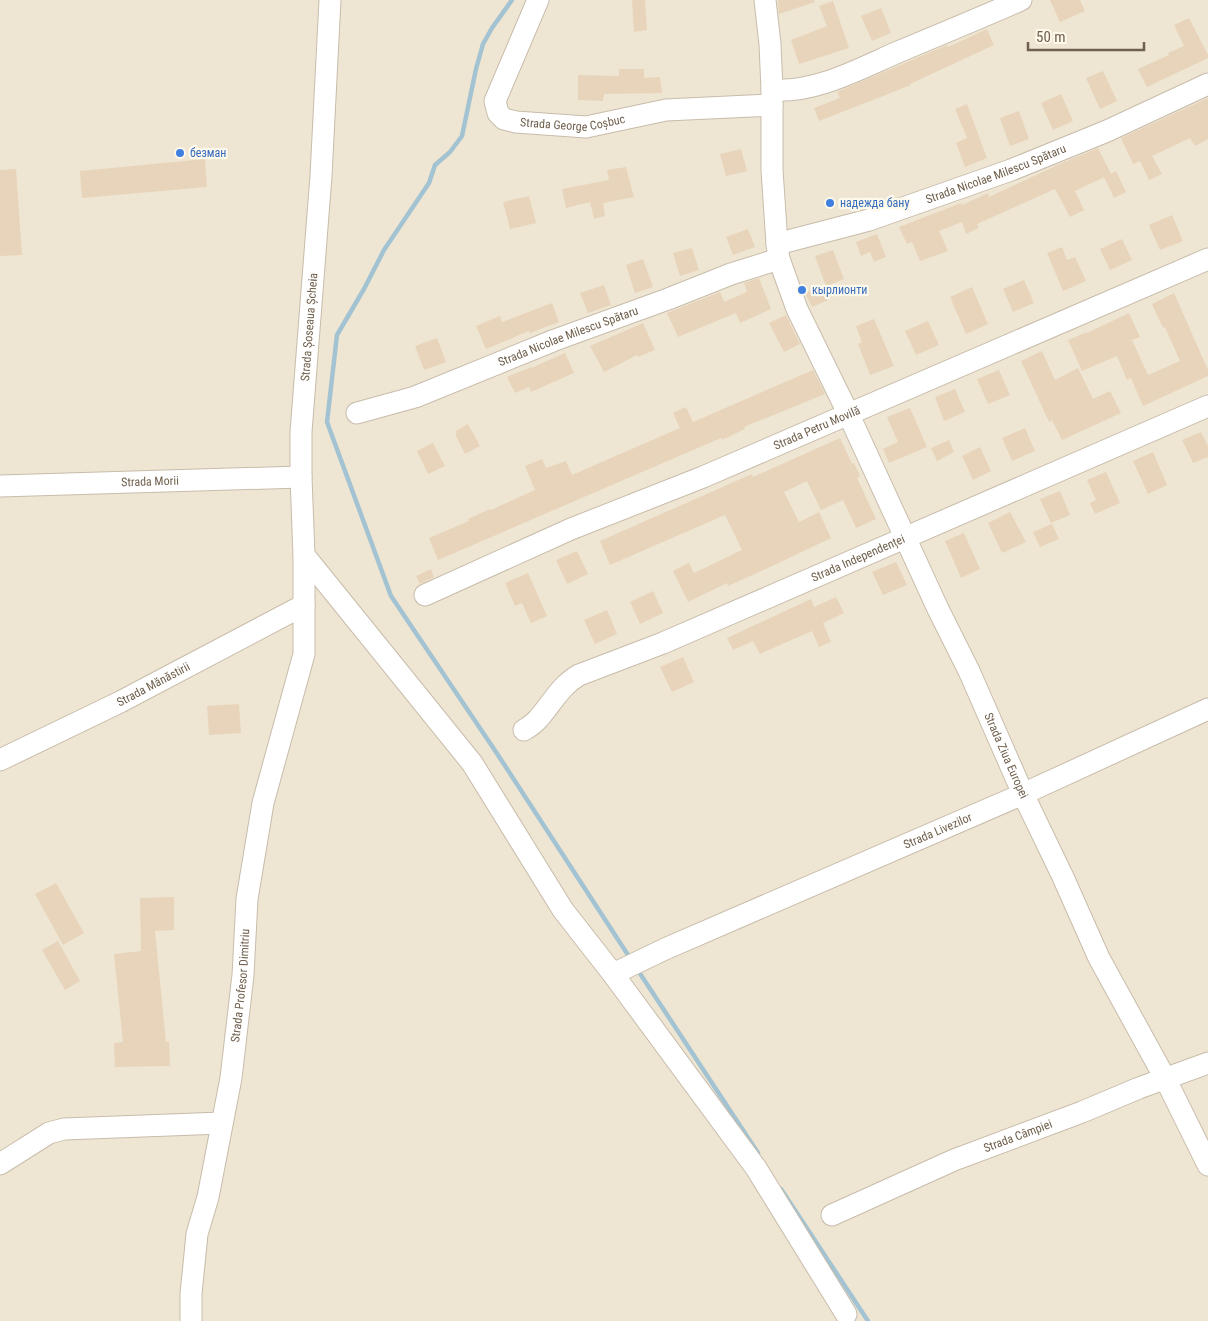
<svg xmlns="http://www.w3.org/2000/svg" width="1208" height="1321" font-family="'Roboto Condensed',sans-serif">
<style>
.residential{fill:#eee6d2}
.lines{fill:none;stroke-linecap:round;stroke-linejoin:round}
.stream{stroke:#a3c3d2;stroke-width:4.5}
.building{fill:#e8d4bb}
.minor-casing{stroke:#c8bcab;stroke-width:23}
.minor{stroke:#fff;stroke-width:21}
.shop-dot{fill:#3f7fe0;stroke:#fdf9eb;stroke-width:2}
.labels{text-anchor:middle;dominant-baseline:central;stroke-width:4.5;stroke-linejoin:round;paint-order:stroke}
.street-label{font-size:12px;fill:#70604d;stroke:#fdf9eb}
.shop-label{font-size:12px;fill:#366cbe;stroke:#fdf9eb;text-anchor:start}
</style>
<rect width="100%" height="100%" fill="#faf5e5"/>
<path class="residential" d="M0 0H1208V1321H0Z"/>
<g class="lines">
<path class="stream" d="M512 0 492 28 483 44 476 69 462 136 450 152 435 165 429 183 384 250 364 289 337 335 327 422 391 596 498 755 630 958
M637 969 758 1153
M781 1189 868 1321"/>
</g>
<path class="building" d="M632 0H645L647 30 634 32Z
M778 0H814L815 2 779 14Z
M1050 0H1080L1085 11 1060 22Z
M833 1 849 48 799 64 791 40 827 26 819 6Z
M881 8 891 33 872 41 861 16Z
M1189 18 1208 55V58L1147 87 1138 69 1169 55 1168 53 1184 46 1174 25Z
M987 29 994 45 910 84 911 85 819 121 814 108 840 98 837 92 947 45 948 47Z
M619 69H644V78L660 77 662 93 604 94 603 101 578 100V75L619 76Z
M1103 71 1117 101 1100 109 1086 78Z
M1061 94 1073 121 1053 130 1041 103Z
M1208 98V139L1195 146 1190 138 1152 156 1162 174 1149 180 1140 161 1133 164 1121 138Z
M967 104 987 158 965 167 956 143 967 138 955 109Z
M1019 111 1029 139 1010 146 1000 118Z
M1098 148 1111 174 1075 191 1084 210 1070 217 1055 189 977 224 979 228 966 234 962 222 939 231 948 251 920 261 912 242 907 244 899 227 961 203 962 205 988 193 989 197 1062 163Z
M741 149 747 171 726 176 720 154Z
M205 159 207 187 82 198 80 171Z
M626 167 634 197 603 203 605 216 594 219 590 202 566 208 562 189 609 180 607 170Z
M16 169 22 255 0 256V170Z
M1116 171 1126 192 1114 198 1104 177Z
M529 196 536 223 510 229 503 202Z
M1172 215 1183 241 1160 250 1149 225Z
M748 229 755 247 733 255 726 237Z
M877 234 886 257 874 262 870 252 861 256 856 242Z
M1122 239 1132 260 1110 270 1100 249Z
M1062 247 1067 260 1075 257 1086 281 1063 291 1047 253Z
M692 248 699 270 680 276 673 253Z
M833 250 844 279 826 286 815 256Z
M643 259 653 287 635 293 626 265Z
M759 278 771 309 740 323 736 313 678 337 667 313 720 292 724 302 747 292 744 283Z
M1024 280 1034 303 1013 312 1003 289Z
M604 285 611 305 588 313 580 293Z
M821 286 828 300 812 307 805 293Z
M972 287 988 324 966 334 950 297Z
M1174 293 1208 370V376L1143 406 1131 378 1127 380 1117 356 1082 371 1068 340 1087 332V333L1129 313 1140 337 1132 340 1148 375 1180 361 1165 327 1163 328 1152 304Z
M552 303 559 322 530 333 529 331 486 349 476 326 500 316 502 322Z
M786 315 800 344 784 352 769 323Z
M874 319 894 366 870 375 858 344 862 342 856 326Z
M928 321 939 345 916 355 905 331Z
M643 323 655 350 638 357 637 355 604 372 590 346Z
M437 338 446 362 424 370 415 346Z
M1042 351 1055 380 1078 368 1093 399 1110 391 1121 413 1062 440 1052 420 1049 422 1021 361Z
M565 353 574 373 531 392 529 387 515 393 507 377 531 367V368Z
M813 370 825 394 744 427 745 429 722 440 721 438 438 560 429 538 469 521 468 519 490 509 491 510 535 490 525 466 542 459 546 468 566 461 572 475 680 428 673 413 686 407 693 422Z
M999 370 1010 395 988 404 977 379Z
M955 389 965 412 944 421 935 397Z
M910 408 927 447 889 463 883 449 898 442 887 417Z
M468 424 480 446 465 454 456 436V431Z
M1025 428 1035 451 1012 461 1002 438Z
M1201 432 1208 446V457L1193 463 1182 440Z
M840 438 852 464 854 463 860 476 857 478 876 519 856 528 843 500 821 510 807 481 784 492 799 522 819 512 831 538 768 568 728 586 727 583 688 602 673 571 689 563 694 573 742 550 725 515 610 565 600 541 752 474 753 477Z
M949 440 954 452 937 461 931 448Z
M433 443 445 466 428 474 417 451Z
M980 447 991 471 973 480 962 456Z
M1153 452 1167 485 1148 494 1133 461Z
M1106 472 1120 503 1095 514 1090 503 1096 500 1087 480Z
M1060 491 1070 515 1051 523 1040 499Z
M1010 512 1026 542 1002 553 988 523Z
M1052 524 1059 539 1040 547 1033 532Z
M964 533 980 569 961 578 945 541Z
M577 551 588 574 567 584 556 560Z
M896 562 907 585 883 595 872 572Z
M431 569 434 577 420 584 416 576Z
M528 573 547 616 531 623 522 603 515 606 505 583Z
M653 591 663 613 640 624 630 602Z
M836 597 844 613 823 623 831 642 819 647 812 631 760 654 753 641 733 650 727 638 811 599 814 607Z
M607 610 617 634 595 644 584 620Z
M683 657 694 682 672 692 660 667Z
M239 704 241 733 209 735 207 706Z
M56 883 84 933 63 945 35 894Z
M174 897V930L155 931 166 1042H169L170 1066 115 1067 114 1043 123 1042 114 954 141 951 140 898Z
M58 941 80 981 65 990 42 950Z"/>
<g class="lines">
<defs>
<g id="minor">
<path id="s1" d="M538 0 495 101 498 113 504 119 516 122 586 127 666 110 772 105"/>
<path id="s2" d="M765 0 770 44 772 90V170L777 244 779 259 797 309 848 413 938 609 969 671 1023 794 1063 877 1099 958 1166 1080 1208 1165"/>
<path d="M772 90C816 93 859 69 898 52 939 35 980 18 1021 0"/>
<path id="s3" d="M777 244 869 220 1011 170 1107 131 1208 84"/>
<path id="s4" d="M357 413 415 397 555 340 668 299 731 274 779 259"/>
<path id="s5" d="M0 486 301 477"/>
<path d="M304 555 472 763 563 910 613 974 756 1168 846 1314"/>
<path id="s6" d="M425 595 571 529 703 477 1208 259"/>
<path id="s7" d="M524 730C529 727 535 723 539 718 553 702 560 686 579 675L663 643 1208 406"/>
<path id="s8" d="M0 760 120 702 304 605"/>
<path id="s9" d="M613 974 665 949 1023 794 1208 709"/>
<path d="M0 1164 49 1133 64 1129 222 1123"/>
<path id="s10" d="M832 1215 954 1160 1082 1112 1139 1088 1208 1063"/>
<path id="s11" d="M191 1321V1294L197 1234 208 1197 231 1078 243 975 247 899 263 803 304 654V555L301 477V432L321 176 330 0"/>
</g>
</defs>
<use href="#minor" class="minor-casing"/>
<use href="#minor" class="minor"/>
</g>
<g class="shop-dot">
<circle cx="180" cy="153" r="5"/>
<circle cx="830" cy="203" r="5"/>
<circle cx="802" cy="290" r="5"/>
</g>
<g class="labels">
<g class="street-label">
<text stroke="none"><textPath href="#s1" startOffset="200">Strada George Coșbuc</textPath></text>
<text stroke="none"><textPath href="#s3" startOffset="230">Strada Nicolae Milescu Spătaru</textPath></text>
<text stroke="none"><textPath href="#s11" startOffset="1006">Strada Șoseaua Șcheia</textPath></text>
<text stroke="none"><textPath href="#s4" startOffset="225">Strada Nicolae Milescu Spătaru</textPath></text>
<text stroke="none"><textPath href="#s6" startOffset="426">Strada Petru Movilă</textPath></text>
<text stroke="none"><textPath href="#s5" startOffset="150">Strada Morii</textPath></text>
<text stroke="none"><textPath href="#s7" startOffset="381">Strada Independenței</textPath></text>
<text stroke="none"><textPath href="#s8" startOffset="171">Strada Mănăstirii</textPath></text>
<text stroke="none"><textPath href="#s2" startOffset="806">Strada Ziua Europei</textPath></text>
<text stroke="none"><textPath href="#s9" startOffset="355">Strada Livezilor</textPath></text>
<text stroke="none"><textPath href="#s11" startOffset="340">Strada Profesor Dimitriu</textPath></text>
<text stroke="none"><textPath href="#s10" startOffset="202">Strada Câmpiei</textPath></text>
</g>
<g class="shop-label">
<text x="190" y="153">безман</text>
<text x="840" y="203">надежда бану</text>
<text x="812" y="290">кырлионти</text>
</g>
</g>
<path d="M1028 42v8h116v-8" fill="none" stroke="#70604d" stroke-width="2.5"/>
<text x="1036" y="42" font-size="15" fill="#70604d" stroke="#fdf9eb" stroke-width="4" paint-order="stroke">50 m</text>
</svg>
